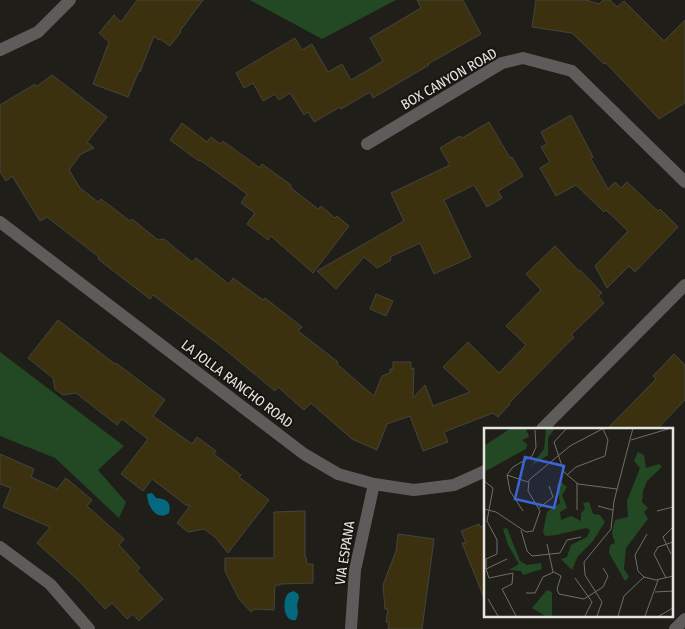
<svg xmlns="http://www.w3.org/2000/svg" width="685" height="629" font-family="'Fira Sans Condensed',sans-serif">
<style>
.green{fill:#234824}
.water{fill:#04697e}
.building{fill:#3b310f;stroke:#45443e}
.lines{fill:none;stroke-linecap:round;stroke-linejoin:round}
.minor{stroke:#5e5c5a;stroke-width:12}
.labels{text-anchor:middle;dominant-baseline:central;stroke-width:4;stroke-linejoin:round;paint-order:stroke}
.street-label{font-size:14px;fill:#e6e5e1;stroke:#161510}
.inset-road{fill:none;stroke:#6f6e69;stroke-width:1}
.view{fill:#3b65d9;fill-opacity:0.15;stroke:#3b65d9;stroke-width:2.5}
.inset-edge{fill:none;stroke:#e6e5e1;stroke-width:2.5}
</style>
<rect width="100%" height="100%" fill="#201e19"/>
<path class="green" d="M250 0H396L322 39Z
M0 352 124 446 98 470 126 502 119 518 55 458 0 436Z"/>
<path class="water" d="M152 493 156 498C165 499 172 501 169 513 157 522 147 506 147 494Z
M294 591 298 594 299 597 297 605 298 613 296 620C284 623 282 603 287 595 289 592 291 592 294 591Z"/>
<path class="building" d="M137 0H203L180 31 181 32 170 46 160 39 159 40 154 36 140 72 139 71 128 97 93 84 109 42 99 33 114 15 121 22Z
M417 0H463L481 34 428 64 429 65 373 98 370 92 341 109 340 107 314 122 308 112 304 115 290 93 279 100 275 94 263 101 253 83 244 88 236 73 295 38 302 50 312 44 328 72 342 64 351 80 383 61 370 38 421 8Z
M536 0H586L599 4 603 0H610L617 7 624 1 664 41 685 20V103L659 119 606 63 604 64 572 33 532 27Z
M52 75 107 117 87 142 94 148 81 154 69 170 80 188 98 202 101 199 130 221 132 219 158 240 164 239 192 262 196 258 229 284 233 278 263 300 265 298 302 327 298 331 338 362 337 364 374 396 382 376 390 373V369H393V362H411V369L414 368 413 398 425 385 433 406 470 392 443 367 468 342 499 373 526 345 506 326 541 290 526 274 555 246 579 271 580 270 602 293 598 296 604 303 571 335 574 337 509 403 510 404 498 417 493 413 444 432 448 442 423 451 410 416 387 424 377 450 352 439 311 403 304 410 278 387 275 391 222 347 153 295 150 299 98 259 99 257 47 217 40 221 12 176 6 181 0 172V105L35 84 36 87Z
M571 115 593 157 591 159 608 189 615 182 621 188 627 182 658 211 660 209 678 227 635 272 629 266 607 288 595 266 628 231 606 210 604 212 576 185 556 196 540 168 550 162 541 147 547 144 541 132Z
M489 122 510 158 512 157 523 176 498 191 502 198 487 207 474 185 444 200 471 257 434 274 420 243 390 257 391 260 377 268 364 257 336 289 317 271 404 221 391 193 450 165 440 148 460 136 462 138Z
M182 123 207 142 211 137 220 144 223 141 260 168 262 164 291 185V188L318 209 321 206 335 218 337 216 349 226 313 273 271 236 268 240 247 224 255 213 241 203 247 194 200 160 199 161 170 140Z
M376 294 393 301 386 316 370 309Z
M58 320 115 364 116 363 165 400 153 416 192 444 197 437 216 451 214 454 241 475 239 477 269 500 228 553 215 537 204 529 188 532 177 523 190 506 186 505 152 479 143 491 121 474 148 439 122 419 117 425 76 393 63 395 55 389 53 378 28 358Z
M674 354 685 365V400L657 429H607L656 379 653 376Z
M0 454 34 469 31 477 57 489 66 478 92 500 87 506 124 539 119 545 140 568 137 571 163 599 139 621 133 614 127 619 112 603 105 609 78 580 37 543 50 527 3 507 11 488 0 484Z
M305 511V557H306L307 564H313V583L280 584V585H275L274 610 255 609 251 612 239 599 225 571V558H274V512Z
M479 524 480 527 485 525 484 598 462 543H466L461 531Z
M398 534 434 539 422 629H388L389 622H386L388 609H385L383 585 396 551Z"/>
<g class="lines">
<path class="minor" d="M0 50 38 32 70 0
M367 144 502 63 523 58 572 71 685 182
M0 222 304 454 338 474 374 484 414 490 454 485 485 471
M542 429 685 285
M0 547 50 584 89 629
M351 629 355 570 374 484
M675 629 685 619"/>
</g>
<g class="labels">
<g class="street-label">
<text transform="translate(449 79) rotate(-30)">BOX CANYON ROAD</text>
<text transform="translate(237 384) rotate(37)">LA JOLLA RANCHO ROAD</text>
<text transform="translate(345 553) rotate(-81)">VIA ESPANA</text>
</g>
</g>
<g transform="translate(484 428)">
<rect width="189" height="189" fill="#201e19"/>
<path d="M27 0 42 1 45 9 38 12 43 16 42 21 0 44V18ZM62 0H71L64 10V27L47 38 60 21ZM154 24 160 27 162 40 175 36 178 39 163 53 159 63 158 74 164 80 160 84 164 91 142 120 140 141 145 149 141 153 125 125 126 117 131 115 128 105 131 92 144 89 143 73 156 40 150 33ZM76 53 83 59 78 67 83 80 76 84 77 92 87 88 97 93V85L101 81 99 75 105 74 109 86 116 87 121 94 109 113 94 128 88 142 77 131 83 129 87 117 103 109 106 102 102 100 72 107 61 108 59 104 63 84 76 75 73 57ZM23 100 36 133 43 137 57 135 58 141 39 147 37 143 25 142 35 136 24 117 19 101ZM63 162 68 164V188H61L48 180Z" fill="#234824"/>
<path class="inset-road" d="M83 0 70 14 80 44 94 56 133 61M147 12 184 1M23 47 44 54M83 47 92 39 121 28 124 12 119 1M0 53 9 60 3 93 13 112V126L2 131V141L5 150 29 145 28 156 18 161 32 188M93 55V82M189 57V73M114 78 129 82M55 80 69 69 65 58M0 81 12 84 42 104 49 103 56 83 44 63 45 52 86 18 120 0M39 83 26 63 23 47 29 39 48 28 52 19 51 2M173 83 189 79M37 102 43 123 48 128 76 125 83 112 97 109M163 106 151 127 154 143 160 149 172 152 189 148M63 116 69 144M187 126 179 109 189 99M2 141 23 131M91 150 108 174 101 188M182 150 170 126 174 119 189 114M171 164 189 163M42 165H51L59 149 70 144 77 148 73 161 75 166 100 171 119 159 124 148 119 140M4 171 14 188M113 188 118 174 101 147 100 134 127 101 130 73 149 0M134 188 140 168 160 149M161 188 174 152M175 188 189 180"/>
<path class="view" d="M41 29 80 38 70 80 31 71Z"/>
<rect width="189" height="189" class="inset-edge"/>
</g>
</svg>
